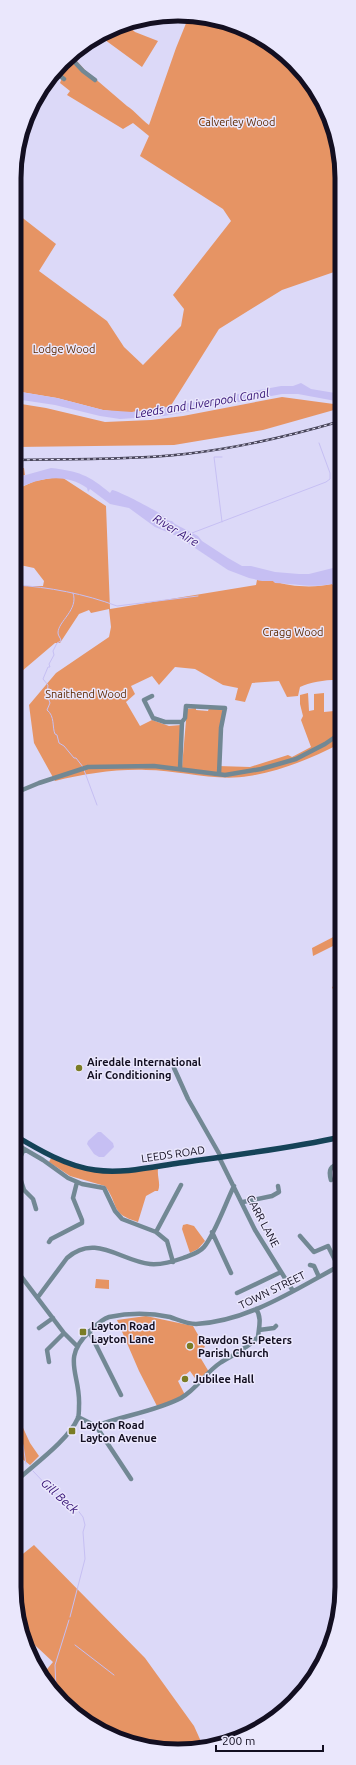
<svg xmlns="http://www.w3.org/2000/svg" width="356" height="1765" font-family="Ubuntu,sans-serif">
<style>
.green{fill:#e69464}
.water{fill:#c6bff3}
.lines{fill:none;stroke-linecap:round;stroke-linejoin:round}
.stream{stroke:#c6bff3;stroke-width:1}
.minor{stroke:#728894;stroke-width:4.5}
.major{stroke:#154358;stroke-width:5.5}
.rail-casing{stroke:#474459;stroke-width:2.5}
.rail{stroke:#eae7fc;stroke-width:1;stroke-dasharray:3;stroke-linecap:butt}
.poi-dot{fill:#7a7c25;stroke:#eae7fc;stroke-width:1.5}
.labels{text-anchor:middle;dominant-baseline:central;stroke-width:3;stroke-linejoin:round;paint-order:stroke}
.park-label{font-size:11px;fill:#5e2900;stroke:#eae7fc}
.poi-label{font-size:11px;font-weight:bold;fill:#130f21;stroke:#eae7fc;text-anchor:start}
.street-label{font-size:11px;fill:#130f21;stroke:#eae7fc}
.water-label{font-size:12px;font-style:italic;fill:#351275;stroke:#eae7fc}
.rim{fill:none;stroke:#130f21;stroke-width:5}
</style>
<rect width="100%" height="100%" fill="#dcd9f8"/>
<path class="green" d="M199 15 250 31 294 62 325 106 342 167V286L334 272 282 290 219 329 170 407 132 412H120L103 410 57 398 15 391V212L56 244 39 271 107 321 124 347 143 365 181 326 184 309 173 295 231 221 223 209 140 156 149 136 133 123 123 129 67 95 70 91 60 83 64 72 75 59 85 70 127 106C135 111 141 119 149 125L176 48 189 16Z
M126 24 135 32 158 41 142 67 101 37Z
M282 397 341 405V408L263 430 174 445 15 447V403L46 408 105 422 151 420 183 416Z
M15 468H24L25 475 15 478Z
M52 478H63L106 506 110 609 256 585 257 580C262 581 268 579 273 581 290 587 315 588 332 584L336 586 341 584V680C330 679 310 682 300 687L298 696 287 697 279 681 252 683 245 702 235 700 238 688 223 685 195 669 175 667 159 685 152 676 131 686 135 694 126 702 140 726 152 720 169 726 181 725 182 767 187 709 196 708V710L208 711 209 708 222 709 224 711 218 766 250 767 288 755 292 757 311 747 301 720 303 716 300 704V695L308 693 309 711 314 710V694L324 693V712L334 711 341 705V743C313 758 281 771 249 776 216 782 179 770 146 770 115 769 84 774 55 781L34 743 29 705 56 673 109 637 111 627 109 609 91 613 89 610 79 614 60 643H55L15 677V586H43L44 581 34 568 15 564V490L35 481Z
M341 933V942L313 956 312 948Z
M341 982V993L336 996 332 987Z
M51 1158C88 1176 118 1174 158 1169 157 1177 161 1184 158 1191H155L146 1196 138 1222C109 1213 120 1206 105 1186L70 1176 49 1162Z
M187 1224 194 1226 205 1241 198 1249 190 1253 182 1229 183 1225Z
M96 1279 109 1280V1289L95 1288Z
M146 1316 193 1326 205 1347 197 1352 209 1372 197 1381 190 1371 178 1381 185 1395 158 1408 139 1371 117 1320Z
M14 1408 30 1443 39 1456 30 1465 21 1458V1448L14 1433Z
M34 1545 145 1658 194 1726 203 1746 168 1751 106 1734 62 1703 43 1674 53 1662 23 1634 14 1587V1561Z"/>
<path class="water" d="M301 383 311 389 341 394V402L298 394H282L164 416 120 419 100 416 55 405 15 399V391L57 398 103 410 132 412 157 409 281 386H293Z
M51 468C78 471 89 475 110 493L112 490C119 491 151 508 159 513 164 516 166 521 172 521L175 524 198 536 202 541 228 558 242 566H251L275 572 299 574H309L341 566V584L335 587 332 584C312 588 296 584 275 583L273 581H262L249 578 228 570 177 536 155 527 129 508 110 504 90 489 88 492 87 488C64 472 38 478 15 490V478Z
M98 1132H101L113 1143 114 1147 104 1157H99L94 1154 87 1144 88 1141Z"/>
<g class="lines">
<path class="stream" d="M222 522 214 457H222
M192 533 326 482 330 479V473L319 443
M15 585C49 587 85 594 117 606L198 596
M73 593C79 610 58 621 58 633 58 636 61 638 61 641L57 643 53 651 54 655 49 664 50 667H48L43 679 48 685 47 695 50 703 47 710C55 716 52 727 55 734L57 735 59 743 64 746 74 758H76L83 767
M84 770 97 805
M14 1426 23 1445 26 1464
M33 1471 52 1491 73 1504 83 1517 85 1525 83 1532 85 1559 70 1617
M69 1620 55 1665 56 1689 70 1708
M75 1645 114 1675"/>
<path class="minor" d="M70 57 83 71 95 80
M56 73 64 79
M152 696 144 700 153 718 165 722H182
M180 769 182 722 185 718 186 706 225 708 221 728 219 774
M15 793 39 783 88 767 154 766 225 775 261 769 296 759 325 744 341 733
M174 1068 188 1099 221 1157
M14 1143 43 1160 68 1178 82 1184 104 1188 115 1211 122 1219 156 1232 167 1241 173 1262
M24 1149 16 1166 24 1190 33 1199 36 1209
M219 1157 255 1230 293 1291
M331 1180C328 1170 330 1166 341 1163
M243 1202 272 1196 279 1192 278 1186
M156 1232 181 1185
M212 1232 231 1273
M300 1236 314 1252 328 1246 338 1266
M49 1242 51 1239 82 1223V1220L73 1198 77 1182
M310 1265 314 1266 319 1277
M14 1267 64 1333 77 1346
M237 1293 281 1272
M38 1297 67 1258C95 1233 121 1261 150 1264 162 1265 172 1262 183 1258 191 1255 199 1253 204 1247 215 1234 226 1202 234 1186
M39 1328 53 1318
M259 1330 274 1328 276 1326
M89 1331 121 1395
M49 1362 47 1350 64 1333
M78 1417 96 1426C124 1415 154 1412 181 1398 197 1389 205 1373 220 1363 234 1354 247 1349 258 1337 259 1327 262 1317 256 1309
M96 1426 131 1479
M14 1483C32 1466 68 1441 78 1418 79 1415 79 1410 79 1406 81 1374 60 1359 90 1331 95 1326 102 1319 109 1317 128 1313 151 1313 170 1317 179 1320 187 1324 196 1324 249 1321 296 1289 341 1265"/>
<path class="major" d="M14 1135C39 1150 66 1166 95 1170 122 1174 152 1167 179 1163 233 1155 288 1149 341 1137"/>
<defs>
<path id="rail" d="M15 460C71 459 129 460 185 454 238 448 290 436 341 421"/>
</defs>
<use href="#rail" class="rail-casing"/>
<use href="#rail" class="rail"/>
</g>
<g class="poi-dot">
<circle cx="79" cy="1068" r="4"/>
<rect x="79" y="1328" width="8" height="8" rx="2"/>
<circle cx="190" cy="1346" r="4"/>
<circle cx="185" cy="1379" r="4"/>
<rect x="68" y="1427" width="8" height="8" rx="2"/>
</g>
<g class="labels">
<g class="park-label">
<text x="237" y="122">Calverley Wood</text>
<text x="64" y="349">Lodge Wood</text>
<text x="293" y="632">Cragg Wood</text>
<text x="86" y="694">Snaithend Wood</text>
</g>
<g class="poi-label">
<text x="87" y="1062">Airedale International<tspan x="87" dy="13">Air Conditioning</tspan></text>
<text x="91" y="1326">Layton Road<tspan x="91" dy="13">Layton Lane</tspan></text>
<text x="198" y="1340">Rawdon St. Peters<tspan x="198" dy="13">Parish Church</tspan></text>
<text x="193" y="1379">Jubilee Hall</text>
<text x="80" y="1425">Layton Road<tspan x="80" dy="13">Layton Avenue</tspan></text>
</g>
<g class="street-label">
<text transform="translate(173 1154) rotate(-8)">LEEDS ROAD</text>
<text transform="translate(263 1221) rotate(62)">CARR LANE</text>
<text transform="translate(272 1290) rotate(-26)">TOWN STREET</text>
</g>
<g class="water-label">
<text transform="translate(202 403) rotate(-9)">Leeds and Liverpool Canal</text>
<text transform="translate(176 530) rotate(31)">River Aire</text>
<text transform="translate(60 1496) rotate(42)">Gill Beck</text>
</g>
</g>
<path d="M0 0H356V1765H0ZM178 21H178A157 157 0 0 1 335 178V1587A157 157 0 0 1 178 1744H178A157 157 0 0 1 21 1587V178A157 157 0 0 1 178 21Z" fill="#eae7fc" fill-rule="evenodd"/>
<path class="rim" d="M178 21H178A157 157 0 0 1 335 178V1587A157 157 0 0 1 178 1744H178A157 157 0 0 1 21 1587V178A157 157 0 0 1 178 21Z"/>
<path d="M216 1745v6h107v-6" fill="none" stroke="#130f21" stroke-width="2"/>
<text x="222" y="1745" font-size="12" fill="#130f21" stroke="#eae7fc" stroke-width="3" paint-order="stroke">200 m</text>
</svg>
